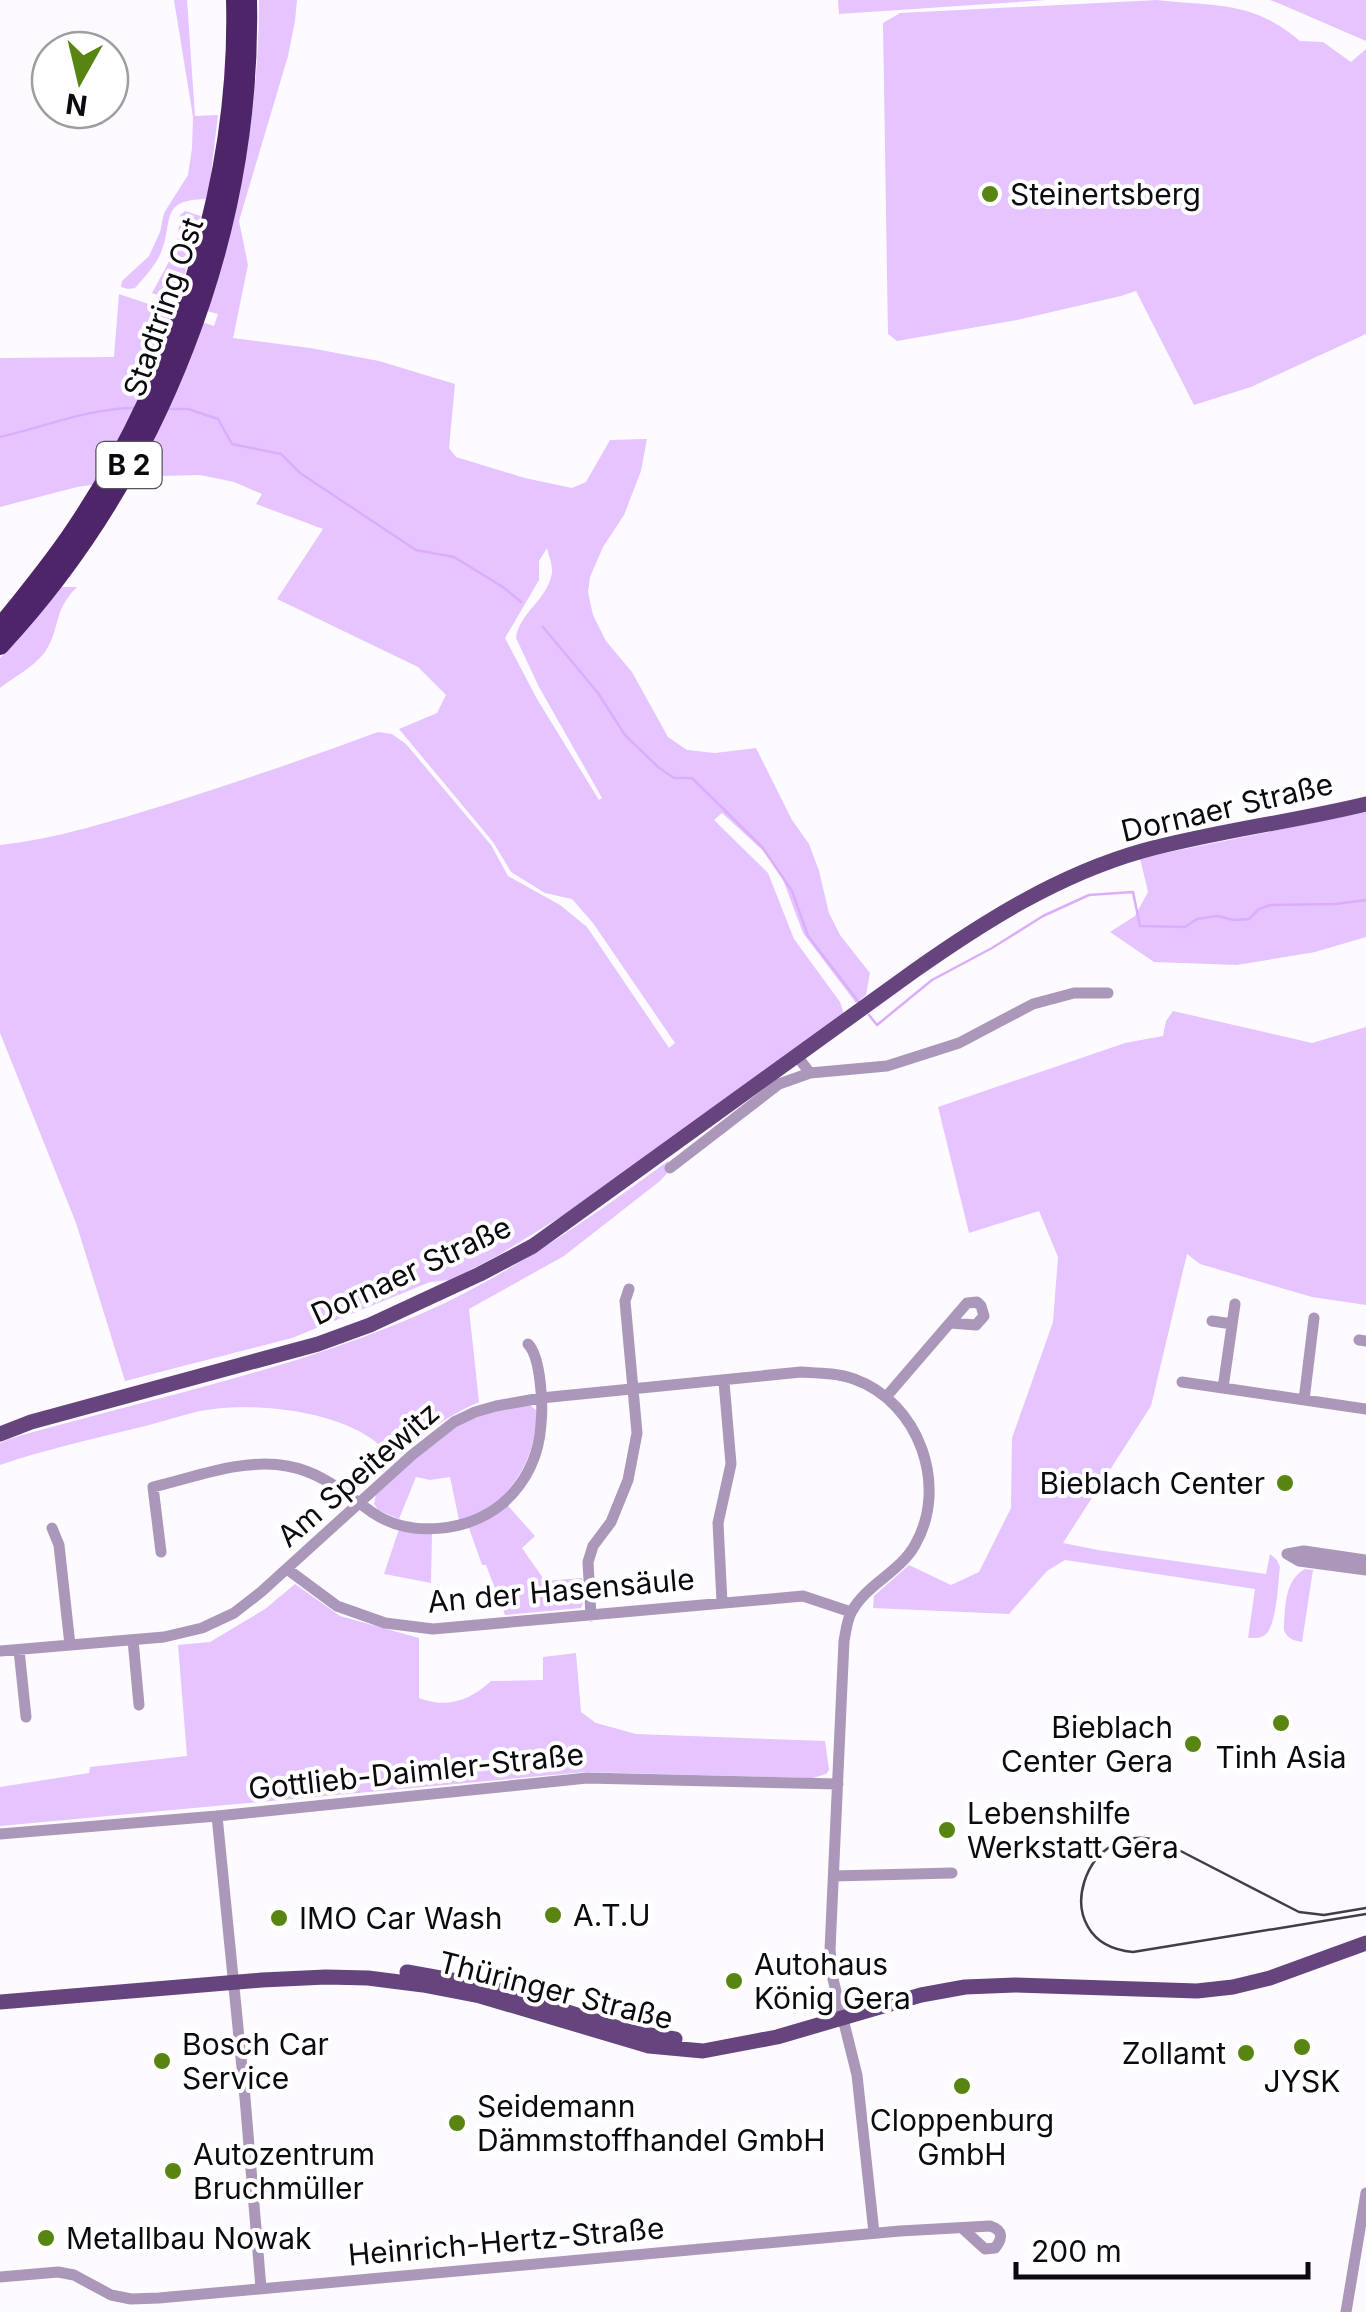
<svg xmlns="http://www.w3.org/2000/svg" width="1366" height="2312" font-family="Inter,sans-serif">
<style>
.green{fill:#e5c4ff;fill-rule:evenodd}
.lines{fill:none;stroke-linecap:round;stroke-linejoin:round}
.stream{stroke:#daaefc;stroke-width:2.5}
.minor{stroke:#aa97b9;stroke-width:11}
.major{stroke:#66447e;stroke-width:15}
.highway{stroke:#4e2569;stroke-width:18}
.tram{stroke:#423e44;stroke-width:2.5}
.poi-dot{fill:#588412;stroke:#fff;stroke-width:4}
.labels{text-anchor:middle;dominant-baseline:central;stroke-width:8;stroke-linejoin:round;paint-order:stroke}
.shield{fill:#fff;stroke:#565358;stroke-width:2.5}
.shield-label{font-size:28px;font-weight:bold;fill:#0d0910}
.poi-label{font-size:30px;fill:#0d0910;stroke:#fff;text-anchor:start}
.street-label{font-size:30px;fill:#0d0910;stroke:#fff}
</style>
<rect width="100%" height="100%" fill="#fdfbff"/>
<path class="green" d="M174 0H187L195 116 218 115 209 190 206 199C157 200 175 222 160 255 154 267 144 278 135 288L128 289 121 287 122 281 149 256 160 232 164 213 188 175 192 148 193 117Z
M259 0H297L295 21 288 56 239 221 248 265 233 338 310 348 379 361 455 384 449 448 456 457 525 478 572 488 586 482 610 440 647 439 641 471 624 515 603 547 590 577 588 592 593 615 606 641 632 672 668 737 687 750 715 753 756 748 792 820 809 844 819 871 829 913 840 935 870 973 866 995 856 1003 803 933 782 877 769 856 722 813 714 820 768 873 794 939 840 1002 844 1014 562 1216 497 1256 451 1280 430 1282 292 1338 125 1381 76 1223 0 1033V845C56 839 112 821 165 805 237 782 308 758 378 732L392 734 406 744 491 845 508 876 560 905 587 927 669 1048 675 1043 593 923 572 899 545 893 511 872 493 842 399 729 437 713 446 695 418 667 277 599 323 529 256 504 262 494 234 482 200 475 159 476 77 487 0 507V358L114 357 119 294 214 326 218 314 207 311C241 211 259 105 259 0ZM547 548C549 556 553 566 552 573 548 599 519 613 516 638L539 687 602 798 599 800 537 699 505 638 539 580V561Z
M838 0H1046L839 14Z
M1157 0C1218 7 1251 0 1300 41L1323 42 1351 62 1366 49V334L1251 387 1194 405 1136 291 1121 296 1017 320 897 341 888 334 883 23 900 13Z
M1270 0H1366V41L1278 3Z
M185 211 201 216 177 302 152 293 173 254 178 237 180 215Z
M60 587H77C52 612 61 628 45 652 35 666 14 677 0 688V658L16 642Z
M1366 812V937L1315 952 1237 965 1154 962 1110 932 1135 916 1148 892 1140 858Z
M1173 1011 1312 1043 1366 1027V1305L1312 1297 1200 1264 1187 1254 1151 1406 1063 1543 1098 1550 1266 1574 1270 1554 1277 1560 1280 1567C1278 1582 1277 1626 1265 1635 1260 1639 1255 1638 1248 1638L1255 1589 1065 1560 1047 1571 1009 1614 873 1608 874 1596 909 1565 951 1585 979 1572 1011 1508 1012 1438 1053 1322 1058 1257 1039 1211 969 1233 938 1107 1125 1043 1163 1036 1166 1021Z
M668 1161 669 1171 660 1181 564 1256 469 1309 479 1402C445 1417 420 1436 392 1460 388 1455 383 1448 377 1443 337 1410 249 1401 200 1411 178 1416 156 1424 133 1429 88 1440 44 1450 0 1465V1443L9 1439C147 1399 291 1371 423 1313 511 1274 590 1218 668 1161Z
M530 1405 537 1411C535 1447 526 1472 501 1498L535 1536 522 1548 545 1581 582 1578 584 1600 581 1608 505 1615 486 1565H482L469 1528 459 1520 450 1477 430 1480 416 1477 399 1519 378 1510 374 1504 376 1495C412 1462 449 1420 498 1409 509 1407 520 1406 530 1405Z
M399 1529 432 1534 431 1583 384 1574Z
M1305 1569 1313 1570 1302 1642C1292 1640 1288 1639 1284 1630 1285 1609 1284 1580 1305 1569Z
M295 1584 340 1616 419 1638V1698C446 1709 471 1700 491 1681L543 1680V1657L576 1653 581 1712 596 1723 636 1734 825 1741 829 1770 826 1774 813 1778 585 1772 0 1826V1787L89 1773 90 1767 187 1756 178 1645 210 1642 265 1609Z"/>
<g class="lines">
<path class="stream" d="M168 409H188L218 419 232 444 281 454 300 473 416 550 454 557 503 587 521 602
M0 437C44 427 89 408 135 408
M543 627 598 693 625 735 658 767 674 778H692L762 847 792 891 808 936 858 1001
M869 1015 877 1025 932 980 992 948 1043 916 1089 895 1133 892 1140 926 1185 927 1197 919 1217 916 1234 920 1249 919 1259 909 1271 905 1335 904 1366 900"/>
<path class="minor" d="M810 1073 887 1066 959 1043 1033 1004 1074 993H1108
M670 1168 779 1084 810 1073 797 1056
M1235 1304 1223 1388 1366 1409
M1212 1321 1232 1324
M1359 1340 1366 1341
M1182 1382 1223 1388
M886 1397 967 1303 977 1302 981 1306 984 1316 976 1325 950 1323
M1304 1400 1314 1318
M52 1528 59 1545 70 1645
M161 1552 153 1487C196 1477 243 1458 287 1466 322 1472 346 1494 373 1513 411 1538 467 1532 502 1504 526 1483 539 1456 541 1424 543 1405 541 1357 528 1344
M1287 1554 1299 1561 1366 1570
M1287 1554 1304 1551 1366 1560
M287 1569 337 1606 385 1623 433 1629 803 1596 851 1612
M722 1602 718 1523 731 1464 724 1382
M591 1616 588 1562 593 1546 611 1522 628 1480 637 1433 625 1301 629 1289
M133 1640 139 1705
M19 1650 26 1717
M0 1651 164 1637 202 1628 234 1613 261 1592 412 1455 454 1422 475 1412 496 1406 541 1398 801 1372C819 1373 837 1373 854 1379 919 1402 949 1486 915 1545 900 1572 867 1584 852 1611 847 1619 846 1631 844 1641L830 1950 833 1979 857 2075 874 2233
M217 1816 245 2098 261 2288
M0 1834 217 1816 587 1778 838 1784
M834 1876 952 1873
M0 2277 58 2272 74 2275 111 2295 131 2299 159 2298 900 2231 990 2226C1003 2230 1003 2238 995 2248L985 2249 962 2228
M1346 2312 1366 2193"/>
<path class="major" d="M0 1434 31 1422 318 1344 370 1325 480 1274 533 1246 914 971C985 921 1058 875 1142 851 1216 831 1292 822 1366 804
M407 1972 485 1986 631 2032 675 2039
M0 2002 262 1980 326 1977 368 1978 423 1985 480 1996 649 2046 703 2051 777 2037 921 1995 965 1987 1015 1985 1197 1991 1233 1987 1270 1978 1366 1943"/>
<path class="highway" d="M0 627C24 597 48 568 70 536 174 385 240 185 235 0
M0 646C159 475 253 234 248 0"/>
<path class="tram" d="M1366 1908 1324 1915 1299 1912 1167 1844C1084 1808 1041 1944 1133 1952L1366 1914"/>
</g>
<g class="poi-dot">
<circle cx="990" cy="194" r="10"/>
<circle cx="1285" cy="1483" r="10"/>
<circle cx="1281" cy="1723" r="10"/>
<circle cx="1193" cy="1744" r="10"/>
<circle cx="947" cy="1830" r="10"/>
<circle cx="553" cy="1915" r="10"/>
<circle cx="279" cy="1918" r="10"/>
<circle cx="734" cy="1981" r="10"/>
<circle cx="1302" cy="2047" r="10"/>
<circle cx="1246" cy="2053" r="10"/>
<circle cx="162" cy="2061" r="10"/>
<circle cx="962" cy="2086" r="10"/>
<circle cx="457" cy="2123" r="10"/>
<circle cx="173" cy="2171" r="10"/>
<circle cx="46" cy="2238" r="10"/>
</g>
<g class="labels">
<rect class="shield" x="96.5" y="442" width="65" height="46" rx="8"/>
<g class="shield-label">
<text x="129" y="465">B 2</text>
</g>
<g class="poi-label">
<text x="1010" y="194">Steinertsberg</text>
<text x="1265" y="1483" text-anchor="end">Bieblach Center</text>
<text x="1173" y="1727" text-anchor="end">Bieblach<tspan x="1173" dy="34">Center Gera</tspan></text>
<text x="1281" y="1757" text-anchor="middle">Tinh Asia</text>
<text x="967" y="1813">Lebenshilfe<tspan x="967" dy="34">Werkstatt Gera</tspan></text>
<text x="573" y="1915">A.T.U</text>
<text x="299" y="1918">IMO Car Wash</text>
<text x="754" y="1964">Autohaus<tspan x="754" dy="34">König Gera</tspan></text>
<text x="182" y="2044">Bosch Car<tspan x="182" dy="34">Service</tspan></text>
<text x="1226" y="2053" text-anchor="end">Zollamt</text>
<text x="1302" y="2081" text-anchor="middle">JYSK</text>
<text x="477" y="2106">Seidemann<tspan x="477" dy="34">Dämmstoffhandel GmbH</tspan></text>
<text x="962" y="2120" text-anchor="middle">Cloppenburg<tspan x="962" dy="34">GmbH</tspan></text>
<text x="193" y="2154">Autozentrum<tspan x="193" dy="34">Bruchmüller</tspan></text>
<text x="66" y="2238">Metallbau Nowak</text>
</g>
<g class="street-label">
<text transform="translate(163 307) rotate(-71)">Stadtring Ost</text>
<text transform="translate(1227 807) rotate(-13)">Dornaer Straße</text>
<text transform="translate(411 1270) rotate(-25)">Dornaer Straße</text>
<text transform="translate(358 1474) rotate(-41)">Am Speitewitz</text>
<text transform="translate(561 1590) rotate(-5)">An der Hasensäule</text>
<text transform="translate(416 1771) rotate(-6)">Gottlieb-Daimler-Straße</text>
<text transform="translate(556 1990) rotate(14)">Thüringer Straße</text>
<text transform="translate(506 2241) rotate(-5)">Heinrich-Hertz-Straße</text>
</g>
</g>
<g transform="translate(80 80) rotate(188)"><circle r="48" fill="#ffffff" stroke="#9e9d9f" stroke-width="2.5"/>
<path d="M0-8L18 38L0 25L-18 38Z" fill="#588412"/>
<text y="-15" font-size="28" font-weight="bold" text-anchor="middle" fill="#0d0910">N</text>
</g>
<path d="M1016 2262v15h292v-15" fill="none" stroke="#0d0910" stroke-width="5"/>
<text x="1031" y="2262" font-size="30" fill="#0d0910" stroke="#ffffff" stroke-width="8" paint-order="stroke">200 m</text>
</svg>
